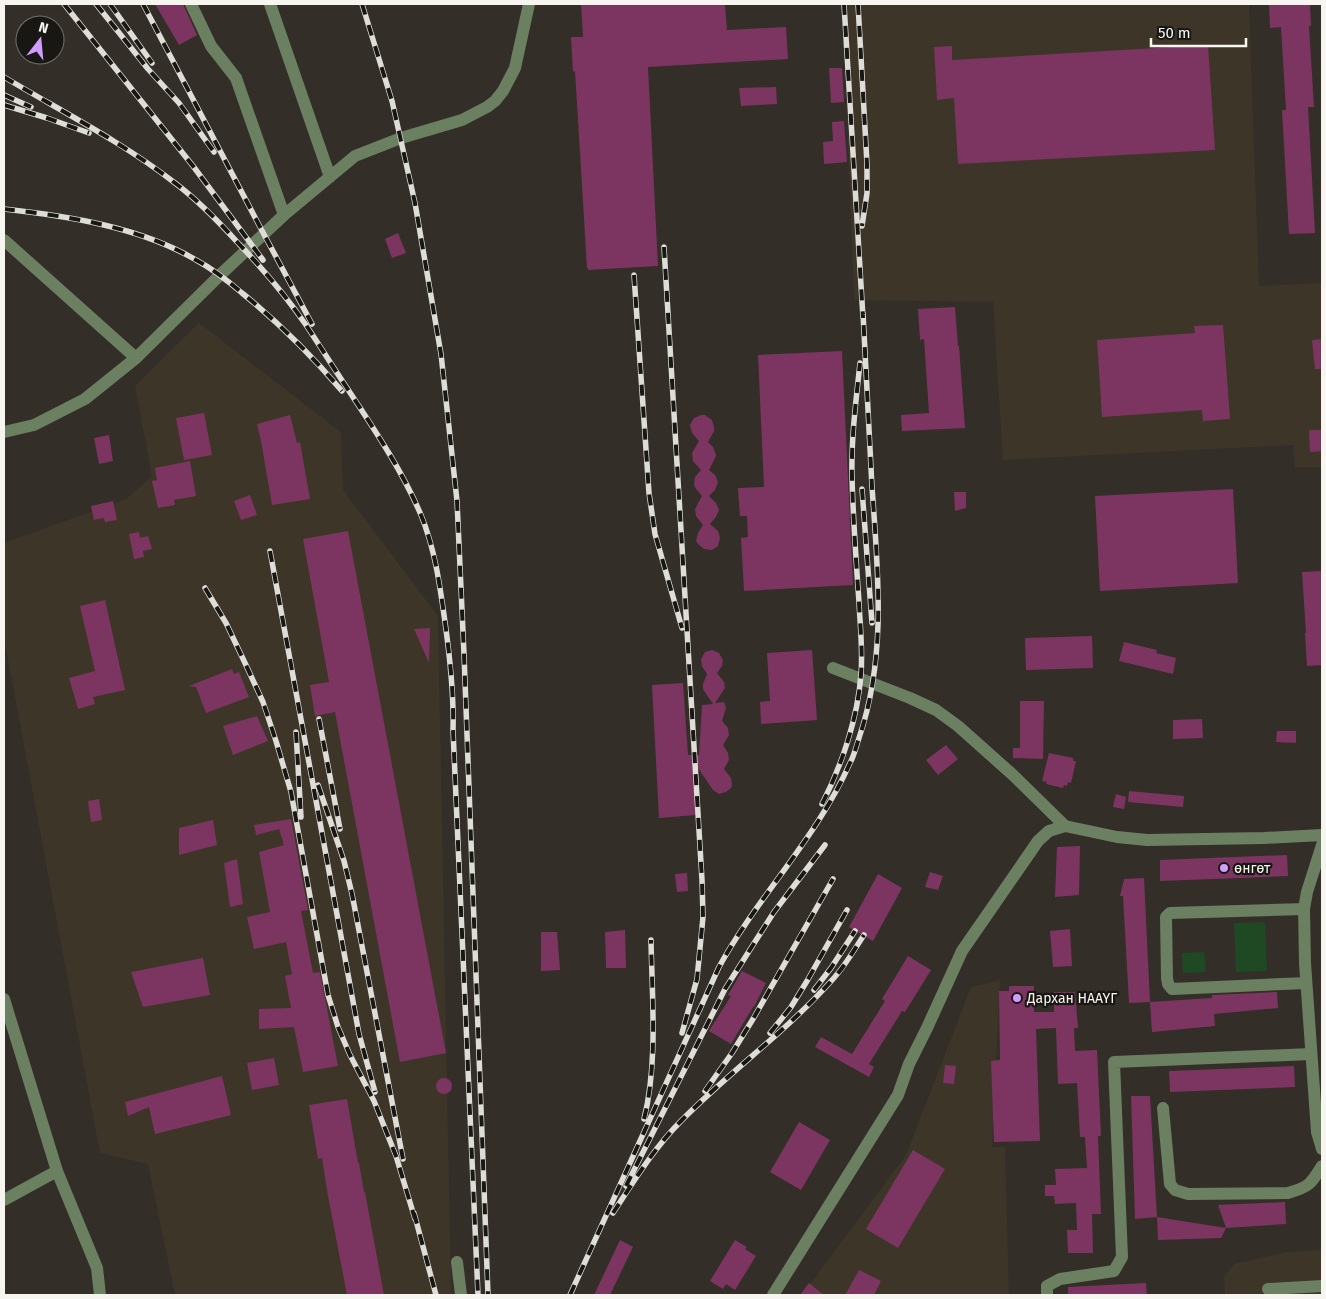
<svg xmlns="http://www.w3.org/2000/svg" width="1326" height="1299" font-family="'Fira Sans',sans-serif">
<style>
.built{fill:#3d3528}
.green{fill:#1f4922}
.building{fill:#7c3561}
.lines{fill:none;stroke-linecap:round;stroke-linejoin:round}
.minor{stroke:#6b7f61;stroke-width:12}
.rail-casing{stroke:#dfddd8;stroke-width:5.5}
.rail{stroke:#191713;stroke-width:4;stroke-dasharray:11;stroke-linecap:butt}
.poi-dot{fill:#d09dff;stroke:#191713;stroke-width:2}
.labels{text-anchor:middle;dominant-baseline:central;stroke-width:4.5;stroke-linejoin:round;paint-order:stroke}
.poi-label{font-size:14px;fill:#f7f5f0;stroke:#191713;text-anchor:start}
</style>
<rect width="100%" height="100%" fill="#332e27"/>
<path class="built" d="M843 4H1249L1259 286 1322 283V467H1295L1293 445 1003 460 993 302 854 300Z
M199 323 341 432 343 490 438 616 451 1295H175L148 1164 100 1153 4 638V543L126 499 152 476 135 386Z
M1000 980 992 1147H1005L1009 1295H802L906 1155 971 987Z
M1322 1250V1295H1225L1224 1277 1234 1264 1287 1252Z"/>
<path class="green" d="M1265 922 1267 971 1236 972 1234 923Z
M1204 952 1206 972 1183 973 1182 953Z"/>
<path class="building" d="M155 4H183L197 35 179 45Z
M581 4H725L727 30 786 27 788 59 648 67 658 266 588 270V268H587L575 71 573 72 571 37H583Z
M1269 4H1310L1311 26H1309L1314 107H1308L1315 233 1289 234 1282 110H1286L1281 27 1270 28Z
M1208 45 1215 150 958 164 954 98 937 100 934 47 952 46V60Z
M829 68H842L844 102 831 103Z
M776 87 777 104 741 106 739 88Z
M844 121 847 162 824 164 823 142 833 141 832 122Z
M398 233 406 253 392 258 385 239Z
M955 307 958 346H959L965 428 902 431 901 415 929 413 924 339 920 340 918 309Z
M1223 325 1230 419 1203 421 1202 410 1102 417 1097 340 1195 333 1194 326Z
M1322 339V369H1315L1312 340Z
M842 351 853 585 744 591 741 538 748 537 747 516H740L738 488 764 487 758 355Z
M204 413 212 455 184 460 176 418Z
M290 415 297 443 300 442 310 499 272 505 261 441 257 424Z
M701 415H705L712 420 714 427V431L708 442 713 447 716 455 715 458 709 470 715 475 718 482 715 490 709 496 716 503 719 510 716 517 710 524 718 531 720 538 718 546 712 550 704 549 698 544 696 541 698 533 703 525 696 516 695 509 702 496 696 489 694 485 695 477 701 470 693 461 692 453 699 441 692 433 690 425 694 418Z
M1309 430H1322V451L1310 452Z
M109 435 113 461 99 464 94 438Z
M190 461 196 496 174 500 175 505 158 508 152 481 157 480 155 468Z
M1233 489 1238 583 1100 591 1095 496Z
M954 492H966V508L955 511Z
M250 495 257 515 241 520 234 501Z
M113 501 117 520 105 522 104 518 94 520 91 506Z
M348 531 446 1053 400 1062 335 712 315 716 310 685 329 682 303 539Z
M139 532 140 538 148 536 152 549 143 551 144 557 134 559 129 534Z
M1322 571V665L1307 666 1305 633H1306L1302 572Z
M105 600 125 690 93 697 95 704 78 709 69 678 95 671 80 606Z
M430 628 429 663 414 629Z
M1092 636 1093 668 1026 670 1025 638Z
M1124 642 1157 650 1156 653 1176 658 1173 674 1119 661Z
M712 650 719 653 723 660 722 666 717 673 724 682 725 688 715 703 724 702 726 708 722 721 728 728 729 735 723 745 728 753 729 760 724 769 731 778 732 785 731 788 726 792 719 794 713 790 694 762 696 815 659 818 652 685 683 683 688 755H699L702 705 713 704 704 691 703 688V684L707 674 702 666 701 659 705 652Z
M812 650 817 720 761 724 760 702 770 701 767 653Z
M232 669 234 674 239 672 249 697 206 713 196 687 189 686Z
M1020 701H1044L1043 759 1013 758V748H1020Z
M257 716 268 741 233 755 223 726Z
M1202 719 1203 738 1173 739V720Z
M1277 731H1296V743L1276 742Z
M946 745 958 759 938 775 926 760Z
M1049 753 1073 758V761H1076L1071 783 1068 782 1067 786 1064 785 1063 788 1046 784 1047 782 1042 781Z
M1129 791 1184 796 1183 807 1128 802Z
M1116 794 1126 797 1124 809 1113 807Z
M99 799 102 820 91 822 88 801Z
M291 819 308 910 301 911 313 973 320 972 338 1066 303 1072 294 1027 259 1029V1009L291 1008 285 976 292 974 286 942 254 949 247 917 270 912 259 852 284 845 279 829 256 835 254 825Z
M213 820 217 845 179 855V828Z
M1080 846 1079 895 1055 897 1057 847Z
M1287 855 1288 876 1160 881V860Z
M237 859 243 904 230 907 224 863Z
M930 872 943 876 938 890 925 887Z
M687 873 688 891 677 892 675 874Z
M878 874 902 888 873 941 849 927Z
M1144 878 1150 1002 1129 1003 1123 896H1120L1124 879Z
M1070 929 1072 966 1053 967 1050 931Z
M625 930 626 968H606L605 932Z
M541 932H557L560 970 541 971Z
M908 956 931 970 905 1012 902 1011 869 1064 874 1067 869 1077 815 1047 821 1037 852 1054 885 1001 882 999Z
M203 958 210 995 143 1007 131 972Z
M742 971 766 983 754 1007H753L731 1044 709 1031 731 996 728 995Z
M1009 986H1034V1012H1054V992H1075L1078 1028H1074L1075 1051 1097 1050 1101 1136H1098L1101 1214H1092L1093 1253H1068L1067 1230H1077L1076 1203 1055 1204 1054 1196H1045V1185H1056L1055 1169 1087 1168 1085 1137H1080L1077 1083 1058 1084 1056 1028 1036 1029 1040 1141 994 1142 991 1061 1000 1060 999 991H1009Z
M1277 992 1278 1008 1214 1014 1215 1026 1152 1032 1150 1002 1212 998V995Z
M274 1058 279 1085 252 1090 247 1063Z
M945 1065 956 1066 954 1084 943 1083Z
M1294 1066 1295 1087 1170 1092 1169 1071Z
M222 1076 231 1115 155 1134 149 1107 128 1116 125 1102Z
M436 1086a8 8 0 1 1 16 0a8 8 0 1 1-16 0Z
M1131 1096H1150L1157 1217 1135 1219Z
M347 1099 358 1163H359L364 1192H365L384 1295H347L328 1196 322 1158 318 1159 309 1105Z
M799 1122 830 1140 801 1190 770 1172Z
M913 1150 945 1169 898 1248 866 1229Z
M1285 1202 1286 1224 1226 1228 1218 1205Z
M1157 1217 1226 1228 1221 1238 1158 1240Z
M620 1240 633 1247 610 1295H594Z
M735 1240 747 1247 745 1249 756 1256 735 1290 726 1284 723 1289 710 1281Z
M859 1270 881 1281 874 1295H845Z
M809 1283 824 1295H800Z
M1146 1283 1147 1295H1068V1287Z"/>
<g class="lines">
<path class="minor" d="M191 4 211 46 236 78 284 215
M270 4 330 177
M4 240 136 358
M4 432 34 425 85 399 136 358 220 275 284 215 355 156 401 138 462 120 487 107 495 101 503 91 515 68 529 4
M833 668 910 698 936 710 958 726 1013 775 1065 826
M1322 845 1307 892 1304 909 1305 963 1317 1132 1322 1149
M1304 909 1170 913 1166 917 1167 978 1168 984 1172 989 1306 983
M4 999 57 1171 97 1268 100 1295
M1163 1108 1170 1184 1175 1190 1188 1194 1288 1193C1309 1187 1311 1184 1322 1166
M4 1200 57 1171
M457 1262 461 1295
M1268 1289 1322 1286
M773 1295 898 1095 909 1064 927 1028 962 951 1038 841 1049 831 1065 826 1117 837 1147 840 1264 838 1322 835
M1047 1295V1286L1060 1279 1114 1271 1122 1257 1114 1062 1311 1054"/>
<defs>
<path id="rail" d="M64 4 193 166 263 260
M96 4 148 69 179 103 214 152
M110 4 152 63
M143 4 259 225 312 324
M362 4 392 101 415 203 441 354 457 501 464 654 488 1295
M844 4 863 318
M858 4 867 164V193L862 226
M4 77C61 111 122 142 175 183 199 201 219 222 239 244 263 269 286 296 306 325 320 346 333 367 347 388 374 429 402 470 421 515 435 549 440 586 445 622 450 658 454 694 453 730L478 1295
M4 95 31 107
M4 105 47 118 89 133
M4 209C68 216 140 227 196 260 213 269 228 281 242 293 279 323 312 356 342 391
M664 247 702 880 703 917 697 979 682 1033
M634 275 649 493 655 534 682 628
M862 489 872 623
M270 551 359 1034 375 1092
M205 588 226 623 245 663 263 702 276 741 291 792 328 995 338 1027 350 1055 374 1101 396 1156 415 1219
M319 719 340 829
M296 732 301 817
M318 785 344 861 352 894 403 1159
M822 804C842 765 858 717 861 674 863 650 860 625 859 602 856 560 853 518 852 477 851 439 856 401 860 363
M814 990 831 968 855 931
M770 1033 791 1007 807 981 847 910
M705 1091 732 1053 753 1019 833 879
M644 1119C658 1064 652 997 651 940
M626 1186 725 989 774 912 825 845
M414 1213 436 1295
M613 1213C634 1181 654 1148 681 1121 729 1072 787 1031 833 979 845 966 854 950 864 935
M570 1295 719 967C758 896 817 838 850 763 854 756 856 747 859 738 887 656 878 572 872 487 869 429 866 371 863 313"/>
</defs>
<use href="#rail" class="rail-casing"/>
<use href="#rail" class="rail"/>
</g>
<g class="poi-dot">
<circle cx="1224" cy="868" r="5"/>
<circle cx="1017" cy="998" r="5"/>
</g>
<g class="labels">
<g class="poi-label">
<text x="1234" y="868">өнгөт</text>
<text x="1027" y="998">Дархан НААҮГ</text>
</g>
</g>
<rect width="1326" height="1299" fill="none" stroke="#f7f5f0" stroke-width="10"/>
<g transform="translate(40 40) rotate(16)"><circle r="24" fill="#191713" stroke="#72706b"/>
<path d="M0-4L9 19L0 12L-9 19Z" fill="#d09dff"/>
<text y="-8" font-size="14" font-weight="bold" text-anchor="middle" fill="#f7f5f0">N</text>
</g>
<path d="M1151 38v8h95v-8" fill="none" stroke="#f7f5f0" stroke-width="2.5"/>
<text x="1158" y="38" font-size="15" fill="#f7f5f0" stroke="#191713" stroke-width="4" paint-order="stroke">50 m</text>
</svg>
